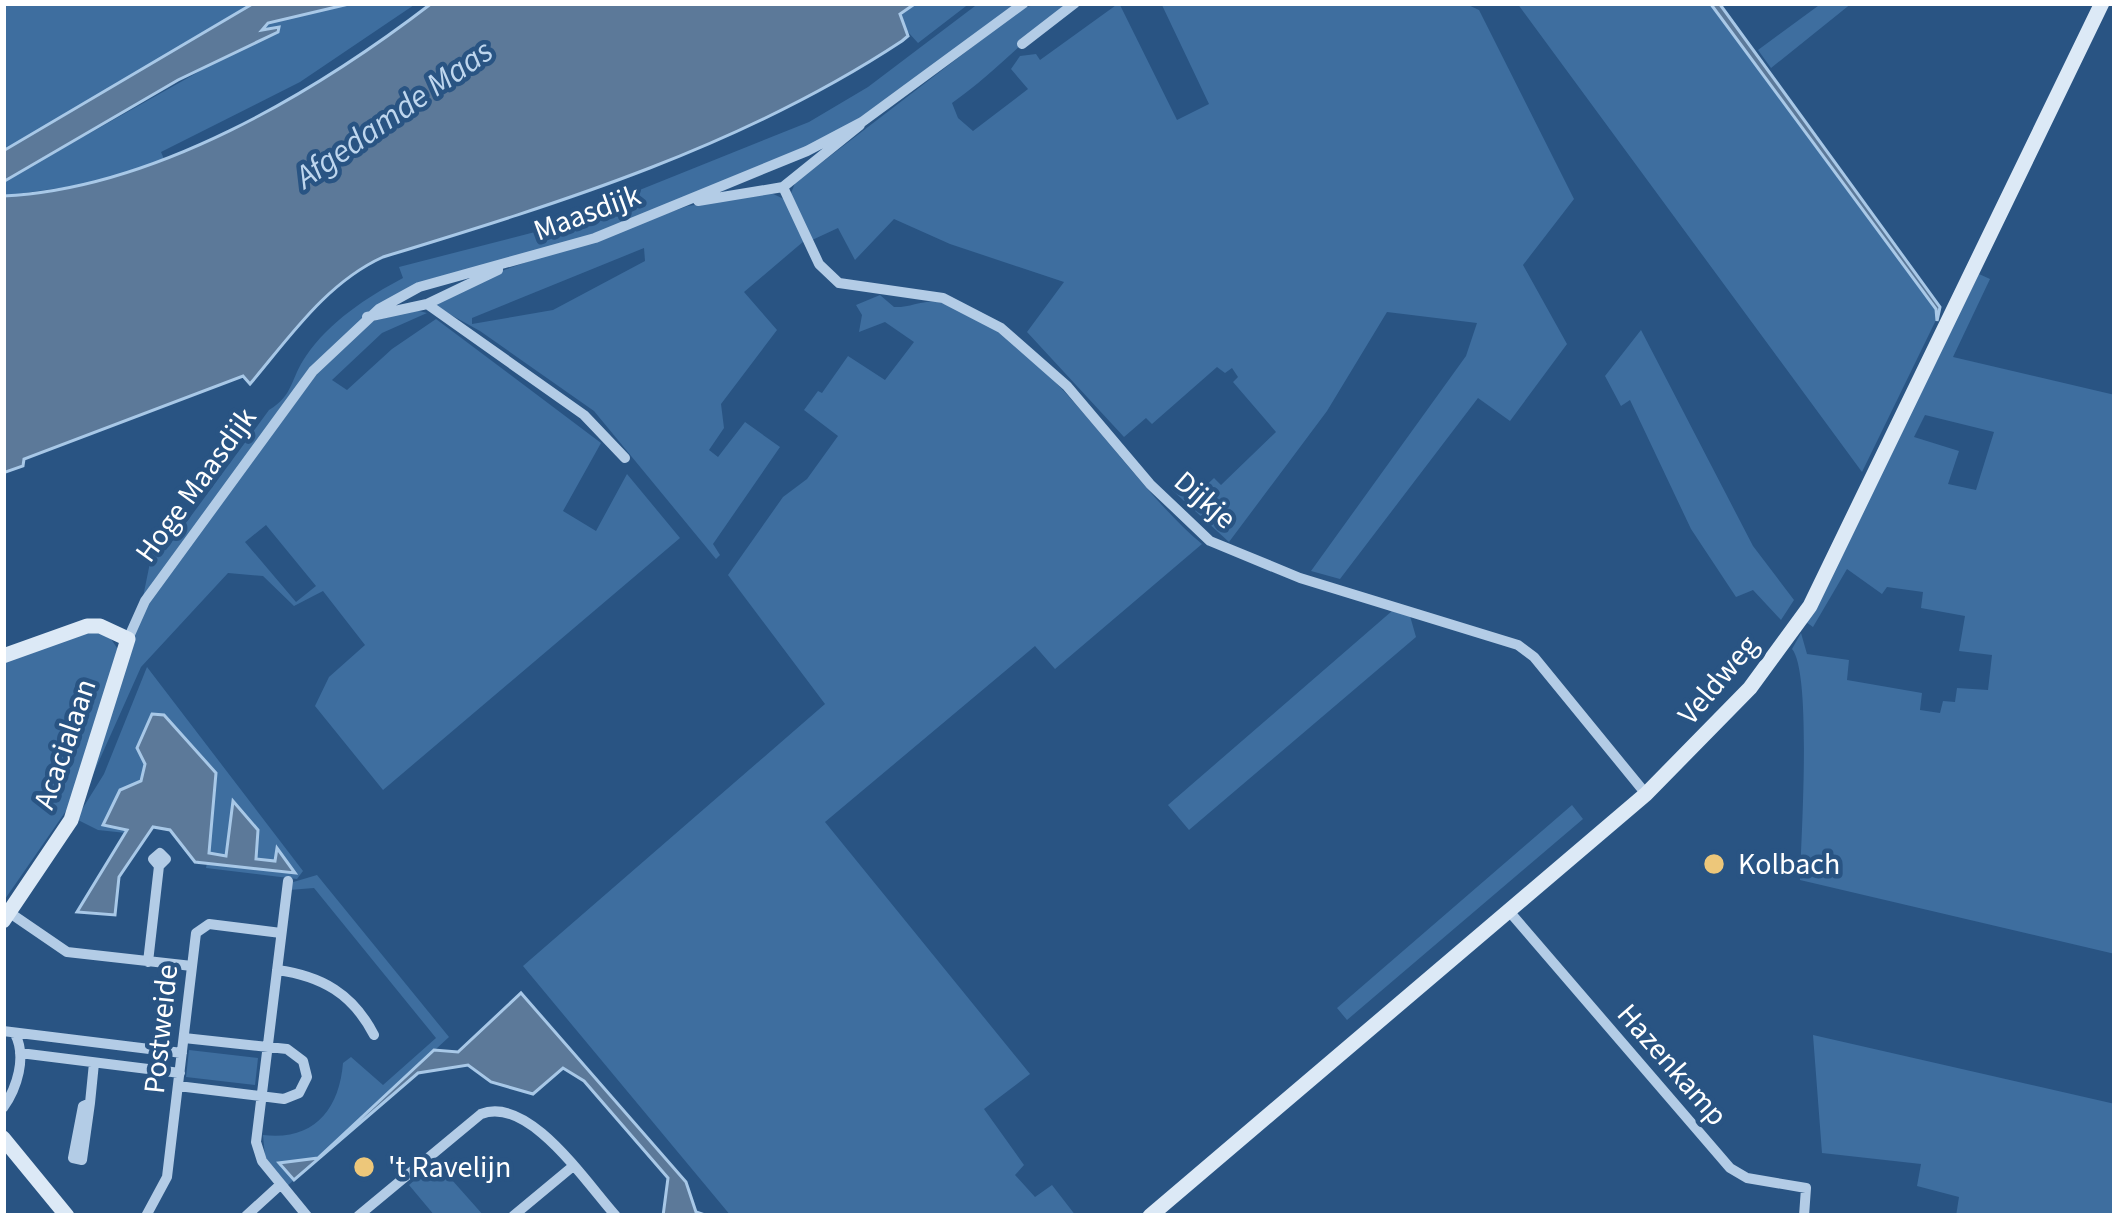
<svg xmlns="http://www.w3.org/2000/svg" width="2118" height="1219" font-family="'Source Sans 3',sans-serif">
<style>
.green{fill:#3e6e9f;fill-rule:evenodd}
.water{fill:#5c7999;stroke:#a8c8e7;stroke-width:3}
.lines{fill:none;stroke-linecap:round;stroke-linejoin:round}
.street{stroke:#b3cce6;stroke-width:10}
.secondary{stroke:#dce9f6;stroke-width:15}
.poi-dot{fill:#edc77a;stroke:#295483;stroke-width:4.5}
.labels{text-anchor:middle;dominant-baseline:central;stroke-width:9;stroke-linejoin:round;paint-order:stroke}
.street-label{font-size:30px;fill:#fff;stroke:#295483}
.poi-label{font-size:30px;fill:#fff;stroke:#295483;text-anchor:start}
.water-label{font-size:33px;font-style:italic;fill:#bed6ee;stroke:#295483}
</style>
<rect width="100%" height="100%" fill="#295483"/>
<path class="green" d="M3 3H254L3 151Z
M353 3H417L300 82 161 152 164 159 157 164 80 185 3 196V182L278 27 261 30 268 23Z
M916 3H970L918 43 898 21 900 13Z
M979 3H1018L854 122 805 147 594 235 376 306 310 369 143 597 152 553 166 550 269 410C294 395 290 379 306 356 329 322 367 297 403 278L399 267 535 232 809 122 868 87Z
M1042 3H1070C1027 36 997 71 952 103L958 118 973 131 1028 89 1011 69 1020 56 1036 54 1040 60 1119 3 1177 120 1209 104 1161 3H1464L1479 10 1574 199 1523 265 1567 344 1510 421 1478 398 1340 579 1311 571 1466 356 1477 323 1387 312 1327 411 1229 542 1171 489 1178 484 1193 498 1214 478 1221 485 1276 432 1233 382 1238 377 1232 368 1225 373 1217 367 1152 424 1146 418 1124 437 1027 332 1064 282 950 244 894 219 855 260 838 228 810 241 790 196 795 183 1023 8Z
M1517 3H1710L1936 309V320L1862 472Z
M1822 3H1852L1771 68 1758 50Z
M771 193 784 199 804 241 744 292 777 330 721 404 724 428 709 450 718 457 745 422 780 447 713 544 720 555 716 559 594 411 480 331 433 305 504 270 688 206ZM644 248 645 261 553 310 472 324V318Z
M1979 274 1990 279 1953 357 2115 395V954L1800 880C1801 840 1812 672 1792 649L1801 633 1807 654 1849 660 1847 680 1922 693 1920 710 1940 713 1943 701 1955 702 1957 688 1988 690 1992 655 1959 651 1965 616 1921 608 1923 592 1887 587 1882 594 1847 569 1813 627 1806 622ZM1925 415 1994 432 1976 490 1948 484 1959 451 1914 437Z
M880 295 894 307C909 308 925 299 938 302 1042 328 1121 477 1202 544L1055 669 1035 646 825 822 1030 1074 984 1109 1024 1165 1015 1175 1035 1197 1052 1185 1076 1216H731L523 966 825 704 728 575 783 497 807 479 838 436 804 410 818 391 822 393 848 356 885 380 914 342 885 322 859 332 862 315 856 305Z
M415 310 427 313 382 333 332 380 347 390 392 349 436 319 601 443 563 511 596 531 627 474 680 538 383 790 315 706 329 677 365 645 323 591 294 606 263 576 228 573 141 667 86 790 137 626 151 598 322 367 366 323ZM266 525 316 586 296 602 245 542Z
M1641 330 1753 546 1794 600 1781 620 1753 590 1736 597 1691 529 1630 400 1621 406 1605 376Z
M1392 611 1410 616 1416 637 1189 830 1168 805Z
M86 629 109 636 119 651 68 808 3 902V657Z
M147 667 303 871 297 879 206 868 207 863 295 873 277 850 275 861 256 859 258 830 232 804 225 856 208 854 216 773 145 764 141 781 104 824 127 829 126 833 98 830 76 819 104 774Z
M1572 805 1583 819 1347 1020 1337 1008Z
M317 875 449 1037 318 1158 281 1163 294 1180 287 1186 265 1157 263 1135C313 1141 339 1111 343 1063L351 1057 383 1085 436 1038 314 888 289 890 290 883Z
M1813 1035 2115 1104V1216H1956L1959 1197 1917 1186 1921 1164 1822 1153Z
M189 1050 258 1058 255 1085 186 1077Z
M436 1162 484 1216H435L409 1185Z"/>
<path class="water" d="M254 3H353L268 23 262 30 279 27 278 32 178 80 3 182V151Z
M432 3H916L900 14 908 36 902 41C743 146 563 202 383 257 326 283 289 338 250 384L243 376 24 459 23 466 3 473V196C153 189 315 93 432 3Z
M1710 3H1719L1940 307 1937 321 1936 309Z
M152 714 164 715 216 773 209 853 226 856 233 801 258 830 256 859 275 861 277 848 295 873 195 862 170 830 153 827 119 877 115 915 77 912 127 830 103 825 120 790 141 781 145 764 137 748Z
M521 993 686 1182 696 1212 708 1216H663L668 1178 584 1081 563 1068 533 1094 491 1082 468 1065 418 1073 294 1180 279 1163 318 1158 434 1050 458 1052Z"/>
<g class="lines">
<path class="street" d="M1022 44 1075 3
M783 187 819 264 839 283 943 298 1001 328 1067 386 1150 484 1210 541 1300 578 1518 645 1534 657 1646 794
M698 201 783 187 860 125
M427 304 584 415 625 458
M367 317 427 304 498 270
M128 639 145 601 313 371 379 309 419 287 595 238 807 151 862 122 1024 3
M288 881 256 1142 262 1161 307 1216
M1508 910 1730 1168 1747 1178 1806 1188 1804 1216
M10 913 67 952 192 966
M148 962 159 866 153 859 160 853 166 859 159 866
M277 970C322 976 353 994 374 1035
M3 1031 182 1053
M20 1053 180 1073
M178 1086 284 1099 299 1093 307 1077 303 1061 287 1049 184 1038
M90 1103 82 1160 73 1158 83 1106 90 1103 94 1063
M3 1108C17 1088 27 1057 15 1034
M146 1216 167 1177 196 933 209 924 281 933
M246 1216 280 1185
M358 1216 481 1114C529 1095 586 1183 616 1216
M513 1216 572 1167"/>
<path class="secondary" d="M3 656 87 626H100L128 639 71 820 3 921
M3 1138 67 1216
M1150 1216 1646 794 1750 688 1810 606 2102 3"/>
</g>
<g class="poi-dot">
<circle cx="1714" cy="864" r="12"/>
<circle cx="364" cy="1167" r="12"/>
</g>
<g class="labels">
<g class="street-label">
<text transform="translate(587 213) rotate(-20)">Maasdijk</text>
<text transform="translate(196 485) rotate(-54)">Hoge Maasdijk</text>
<text transform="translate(1205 500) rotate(41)">Dijkje</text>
<text transform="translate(1718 680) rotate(-50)">Veldweg</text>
<text transform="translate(65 744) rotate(-71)">Acacialaan</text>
<text transform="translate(161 1029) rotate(-84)">Postweide</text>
<text transform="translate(1672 1065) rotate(49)">Hazenkamp</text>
</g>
<g class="poi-label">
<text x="1738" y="864">Kolbach</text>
<text x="388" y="1167">'t Ravelijn</text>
</g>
<g class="water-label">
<text transform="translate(394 114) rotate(-35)">Afgedamde Maas</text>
</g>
</g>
<rect width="2118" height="1219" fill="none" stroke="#ffffff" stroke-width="12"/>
</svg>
